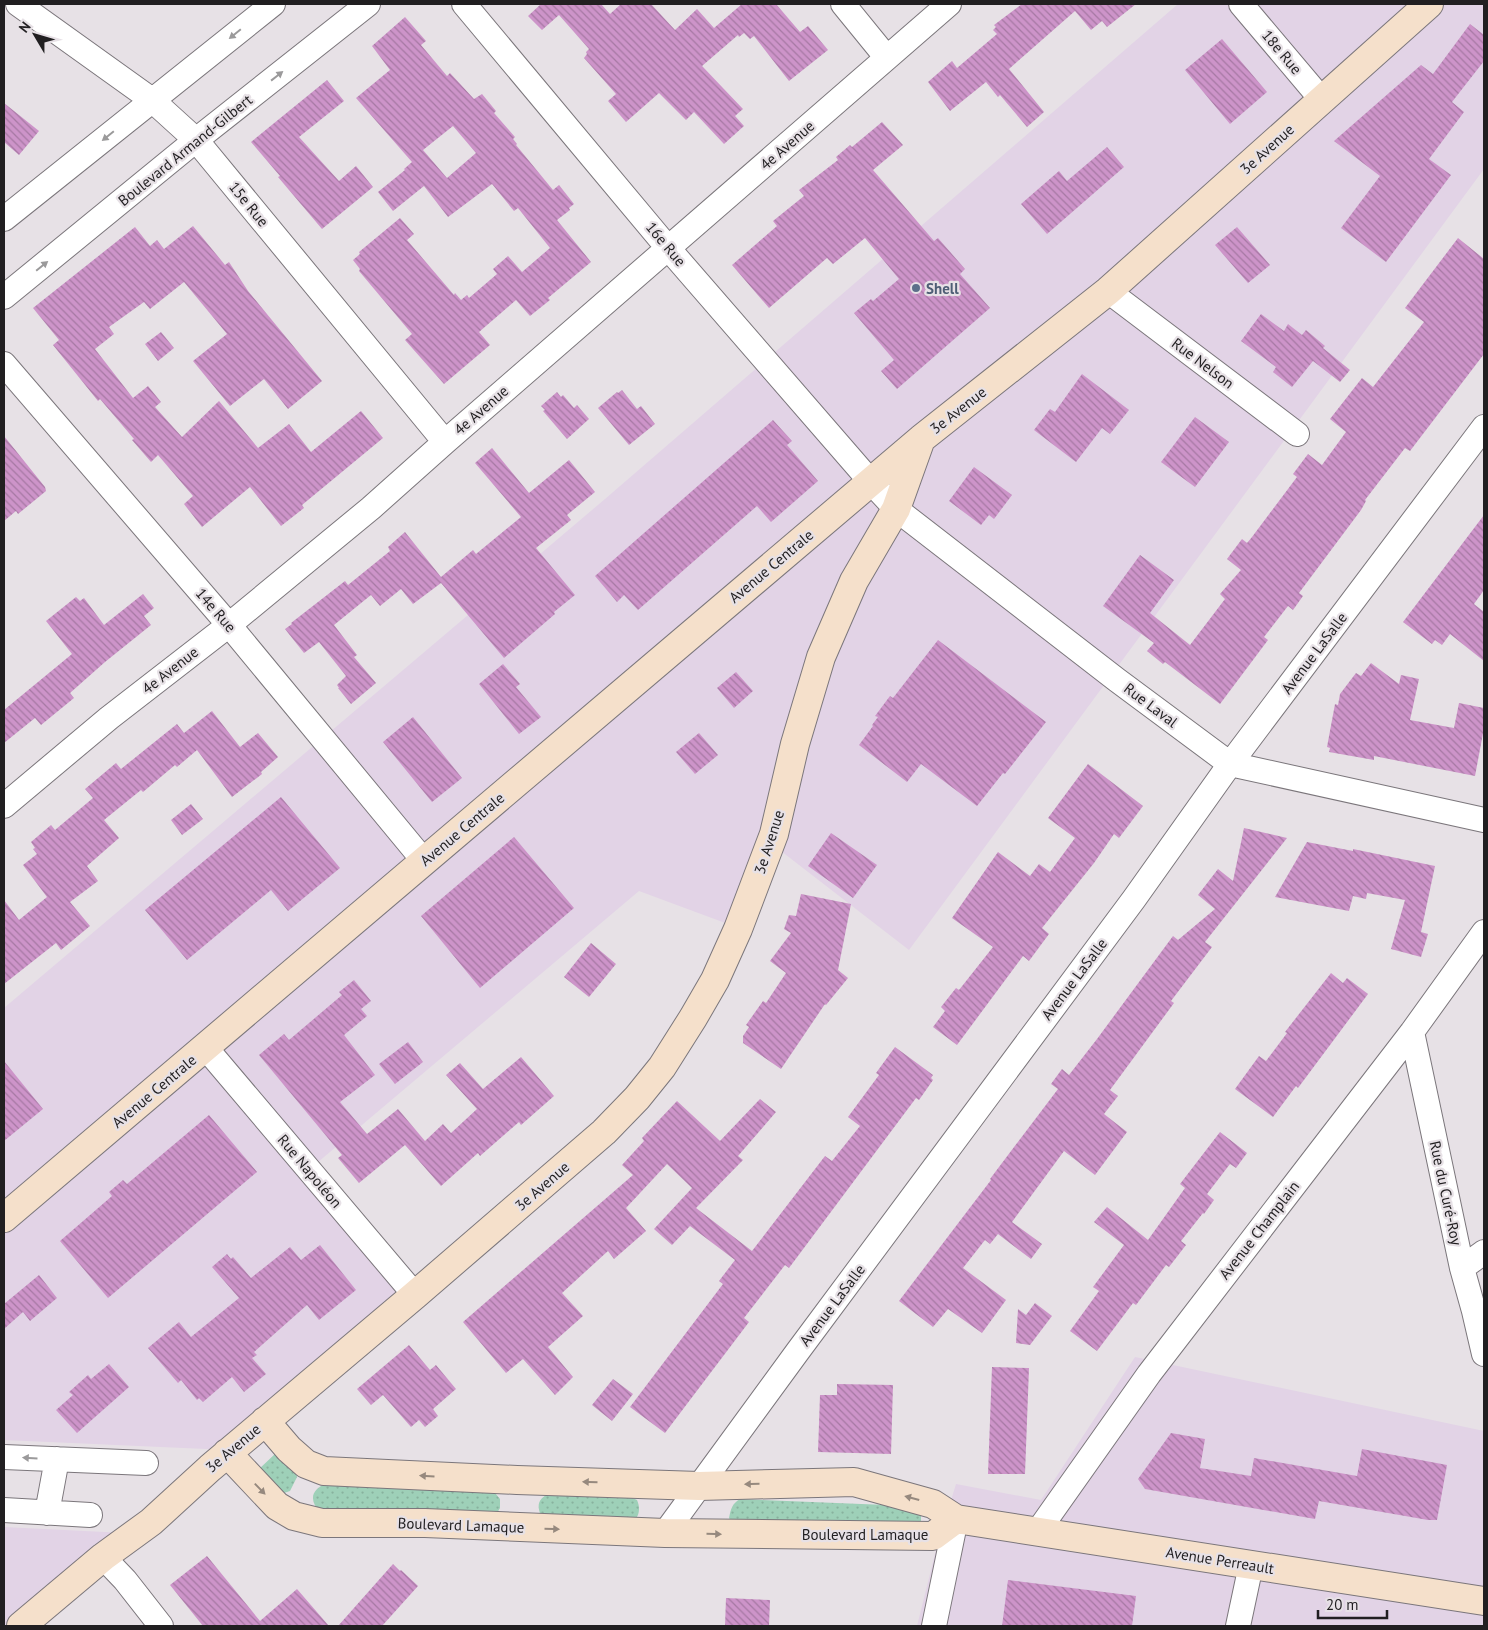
<svg xmlns="http://www.w3.org/2000/svg" width="1488" height="1630" font-family="'PT Sans',sans-serif">
<style>
.commercial{fill:#e2d3e6}
.grass{fill:url(#grass-dots)}
.building{fill:url(#building-back-hatch);fill-rule:evenodd}
.lines{fill:none;stroke-linecap:round;stroke-linejoin:round}
.street-casing{stroke:#7b767b;stroke-width:26}
.secondary-casing{stroke:#7b767b;stroke-width:30}
.street{stroke:#fff;stroke-width:24}
.secondary{stroke:#f5e0cb;stroke-width:28}
.oneway{fill:#9b9a9b}
.oneway2{fill:#96897e}
.service-dot{fill:#5c6f8a;stroke:#e7e1e6;stroke-width:2}
.labels{text-anchor:middle;dominant-baseline:central;stroke-width:4.5;stroke-linejoin:round;paint-order:stroke}
.street-label{font-size:15px;fill:#211f21;stroke:#e7e1e6}
.service-label{font-size:15px;font-weight:bold;fill:#4e5e75;stroke:#e7e1e6;text-anchor:start}
</style>
<defs>
<pattern id="grass-dots" width="8" height="8" patternUnits="userSpaceOnUse" patternTransform="scale(1.25)"><rect width="8" height="8" fill="#9ed0b8"/><path d="M2 2h.1M6 6h.1" fill="none" stroke="#88b29e" stroke-width="1.8" stroke-linecap="round"/></pattern>
<pattern id="building-back-hatch" width="6" height="6" patternUnits="userSpaceOnUse" patternTransform="scale(1.25)"><rect width="6" height="6" fill="#cd94c9"/><path d="M-1 5l2 2M0 0l6 6M5-1l2 2" fill="none" stroke="#a678a3"/></pattern>
</defs>
<rect width="100%" height="100%" fill="#e7e1e6"/>
<path class="commercial" d="M1178 4H1484V169L909 950 768 841 736 927 639 891 311 1168 415 1292 228 1450 4 1440V1008L605 499Z
M1135 1357 1484 1431V1626H917L936 1550 956 1484 1041 1500Z
M4 1527 125 1533 15 1626H4Z"/>
<path class="grass" d="M276 1453 296 1473 297 1477 290 1491 284 1493 279 1491 258 1470Z
M327 1483 487 1490 495 1493 500 1499V1508L496 1515 320 1512C308 1499 312 1489 327 1483Z
M550 1493 628 1496 637 1500C640 1507 640 1514 635 1520L541 1516C536 1504 539 1498 550 1493Z
M740 1499 911 1506 921 1515V1521L918 1526 732 1522 729 1518C731 1508 732 1504 740 1499Z"/>
<path class="building" d="M541 4H601L610 14 621 4H651L675 30 697 9 714 28 742 4H776L800 32 808 26 828 50 789 81 754 36 750 39 744 33 739 37 738 35 702 66 743 109 735 116 744 126 724 144 694 112 686 120 659 93 626 122 608 101 616 94 584 58 587 54 586 52 589 49 559 15 542 30 528 16Z
M1022 4H1136L1107 27 1102 21 1091 30 1075 11 1009 69 1044 112 1027 127 1000 95 998 97 986 82 950 111 928 82 952 61 957 68 997 34 993 30 996 27 994 25Z
M405 17 426 41 421 45 447 76 450 73 474 99 482 94 496 111 494 113 515 137 513 139 517 144 516 145 553 190 559 185 574 204 569 208 570 210 557 220 591 262 548 298 550 300 530 316 516 300 479 332 490 345 444 384 405 340 412 334 359 271 360 269 353 260 360 254 359 252 400 218 414 234 407 240 454 295 455 293 461 300 467 295 469 298 497 274 493 269 508 256 522 272 550 248 518 208 514 211 492 184 448 217 424 186 393 211 378 192 405 170 404 169 412 162 356 98 390 70 372 46ZM453 126 476 153 447 178 423 150Z
M1470 24 1484 35V61L1452 102 1464 112 1429 159 1451 175 1386 262 1341 228 1380 176 1334 141 1421 65 1433 74Z
M1222 39 1267 92 1230 124 1185 70Z
M327 80 344 101 299 137 339 181 356 166 373 187 322 229 278 177 280 176 251 142Z
M4 103 39 131 19 155 4 142Z
M882 122 903 145 873 170 934 241 938 238 965 269 960 274 990 308 897 389 881 371 894 360 854 313 871 299 873 301 899 279 865 238 833 264 827 258 769 308 732 265 777 226 773 221 804 196 799 190 838 160 836 157 850 145 852 147Z
M1107 147 1124 167 1047 234 1021 204 1059 171 1067 181Z
M193 226 225 265 229 262 248 291 322 381 288 409 264 379 230 406 193 361 227 334 184 282 150 309 144 302 109 327 114 334 95 349 133 398 148 386 161 402 155 407 182 437 219 401 258 448 289 424 311 452 361 411 383 438 302 505 304 508 281 526 250 487 202 527 184 504 193 496 158 455 151 462 132 440 134 439 100 399 98 401 53 345 59 340 33 308 135 227 150 246 157 240 164 249Z
M1237 227 1270 265 1248 283 1215 245Z
M1458 238 1484 259V354L1410 451 1405 448 1365 500 1366 501 1361 510 1299 593 1303 596 1293 610 1288 606 1264 637 1268 640 1220 704 1165 662 1163 664 1147 651 1154 643 1103 606 1140 555 1174 580 1150 613 1190 645 1225 599 1220 594 1241 570 1227 559 1242 539 1247 543 1252 537 1297 477 1293 474 1308 454 1322 465 1346 432 1330 419 1362 378 1373 387 1424 322 1405 308Z
M1261 314 1284 331 1288 324 1302 335 1306 330 1325 346 1323 348 1350 370 1340 382 1313 361 1292 387 1273 372 1276 367 1241 341Z
M161 332 174 348 158 361 145 344Z
M1082 374 1129 410 1110 434 1102 428 1076 462 1034 430 1050 409 1055 412Z
M622 390 637 409 641 406 655 424 629 445 598 408 617 392 618 393Z
M557 392 561 397 563 395 574 408 577 405 589 419 567 439 543 411 545 410 541 406Z
M1195 417 1229 442 1195 487 1161 462Z
M773 420 792 441 787 445 818 481 771 522 757 506 638 610 624 595 617 602 595 576Z
M4 436 45 487 46 491 18 514 16 511 4 521Z
M492 448 529 493 569 460 595 492 567 515 571 520 536 548 575 595 554 612 555 614 504 658 441 583 413 604 401 589 380 606 371 595 334 625 357 655 354 657 376 683 351 704 338 688H339L337 685 346 676 319 642 304 653 285 629 292 624 291 623 345 581 348 585 390 551 388 547 405 532 441 577 473 550 476 554 521 517 475 463Z
M974 467 1012 495 994 519 989 515 981 525 949 501Z
M1484 515V590L1474 604 1484 612V661L1450 634 1442 645 1435 640 1432 644 1403 622Z
M143 594 154 608 144 616 151 625 105 662 70 693 74 698 41 725 35 718 4 743V710L72 654 46 621 76 597 80 601 84 598 104 625Z
M938 640 1046 722 1005 774 1003 773 977 806 921 764 907 782 859 745 873 726 872 725 878 717 875 716 890 696 893 698Z
M1371 663 1399 684 1401 675 1419 679 1410 720 1454 728 1459 703 1484 708V728L1475 776 1374 756V760L1329 752 1330 748 1327 747 1335 704 1338 705 1340 694 1356 673 1361 676Z
M503 664 520 684 516 687 541 717 519 734 479 684Z
M736 672 753 691 734 708 717 688Z
M212 711 240 747 258 733 278 757 261 772 262 774 232 797 197 750 177 767 175 765 143 792 141 790 104 820 119 838 87 866 98 881 70 902 90 926 61 950 56 943 4 984V900L19 920 47 897 23 865 37 854 33 849 35 848 31 842 51 825 55 830 93 798 85 789 116 763 121 769 177 724 184 733Z
M413 717 462 778 432 802 383 742Z
M699 733 718 755 695 774 676 752Z
M1088 764 1143 806 1119 838 1114 834 1094 863 1042 928 1049 934 1029 961 1023 956 957 1045 933 1027 945 1011 941 1007 956 988 959 990 993 947 952 918 998 852 1030 876 1039 864 1050 872 1075 838 1048 818Z
M281 797 340 868 288 911 271 890 187 960 145 910Z
M191 804 203 819 182 835 171 820Z
M1244 828 1287 838 1205 942 1212 947 1171 1001 1174 1003 1110 1090 1118 1096 1104 1114 1127 1132 1095 1175 1064 1151 1012 1222 1042 1244 1031 1259 998 1234 990 1244 985 1240 963 1268 1006 1300 982 1333 948 1309 933 1327 899 1301 991 1180 990 1179 1002 1163 1058 1089 1051 1084 1062 1069 1069 1075 1097 1039 1173 936 1178 940 1215 909 1198 895 1218 869 1233 881Z
M831 833 877 865 853 898 808 866Z
M514 837 574 908 480 988 421 916Z
M1307 842 1353 851V849L1435 866 1421 932 1428 934 1421 957 1391 949 1405 900 1367 893 1366 899 1353 896 1349 911 1275 897Z
M801 894 851 904 838 970 848 978 826 1005 825 1004 781 1069 743 1043V1036L749 1027 746 1025 763 1001 766 1003 786 973 770 961 791 933 784 929 789 915 796 916Z
M591 943 616 964 589 997 564 977Z
M1331 973 1343 983 1347 978 1368 994 1298 1088 1296 1086 1273 1117 1235 1089 1259 1056 1266 1061 1287 1033 1285 1032Z
M354 980 371 1001 361 1009 367 1016 344 1035 375 1075 340 1102 367 1134 398 1109 425 1141 443 1124 451 1133 477 1109 446 1075 460 1063 483 1089 521 1057 554 1096 521 1125 519 1122 480 1156 478 1153 441 1186 405 1145 359 1183 338 1158 342 1155 259 1055 284 1034 289 1040 342 995 339 992Z
M408 1042 423 1062 395 1084 379 1064Z
M895 1047 933 1075 931 1078 933 1080 919 1100 916 1098 789 1268 785 1265 744 1318 749 1322 665 1433 630 1407 723 1284 719 1281 735 1260 690 1226 672 1245 654 1229 692 1188 667 1164 626 1208 646 1231 614 1259 608 1251 562 1293 583 1316 548 1347 573 1377 555 1395 523 1359 506 1373 463 1322 633 1175 622 1165 644 1141 642 1138 677 1101 720 1141 760 1099 776 1112 738 1156 743 1160 696 1208 752 1251 825 1156 832 1161 860 1126 848 1117 879 1075 876 1073Z
M4 1061 43 1109 4 1141Z
M209 1115 257 1172 108 1298 60 1241 112 1196 109 1192 123 1180 127 1184Z
M1220 1132 1247 1153 1236 1168 1230 1164 1207 1194 1214 1200 1204 1214 1203 1213 1181 1241 1186 1245 1169 1267 1166 1265 1136 1305 1133 1303 1097 1351 1070 1331 1099 1291 1093 1287 1124 1245 1094 1222 1107 1207 1148 1240 1185 1188 1180 1184Z
M320 1245 356 1290 319 1320 307 1305 254 1352 257 1355 252 1358 266 1374 244 1392 232 1377 203 1402 199 1398 197 1400 181 1380 178 1383 148 1348 179 1322 191 1337 239 1298 212 1267 227 1254 231 1259 233 1257 251 1278 290 1247 301 1260Z
M39 1275 57 1298 30 1321 23 1312 4 1329V1304Z
M1035 1303 1052 1316 1030 1345 1016 1343 1018 1309 1026 1315Z
M409 1345 430 1370 436 1365 456 1389 433 1409 438 1416 425 1427 419 1420 411 1427 383 1395 371 1405 357 1389Z
M109 1364 129 1387 77 1433 56 1410 73 1395 69 1392 88 1375 91 1379Z
M992 1367 1029 1368 1025 1474H988Z
M613 1379 633 1394 612 1421 592 1405Z
M837 1384 893 1385 891 1454 818 1452 820 1395H837Z
M1171 1433 1205 1439 1200 1468 1251 1476 1254 1458 1357 1476 1362 1449 1447 1465 1437 1520H1428L1319 1501 1315 1519 1145 1489 1138 1479Z
M207 1556 260 1621 297 1589 329 1626H203L170 1585Z
M393 1564 400 1571 401 1570 418 1586 382 1626H338Z
M1008 1580 1136 1596 1132 1626H1002Z
M726 1598 770 1600 769 1626H725Z"/>
<g class="lines">
<defs>
<path id="street" d="M18 4 152 100 196 140 445 442
M464 4 668 248 871 482 896 509 1117 680 1230 764 1484 820
M843 4 887 58
M1241 4 1322 100
M4 219 273 4
M1108 291 1297 434
M4 297 196 140 368 4
M4 364 229 625 424 861
M4 806 109 718 229 625 371 508 445 442 949 4
M1412 1032 1462 1268 1474 1311 1484 1354
M205 1047 415 1295
M1462 1268 1484 1252
M4 1457 146 1463
M4 1510 90 1515
M47 1513 57 1459
M1038 1531 1149 1374 1412 1032 1484 932
M665 1533 798 1351 1134 899 1230 764 1484 427
M103 1557 125 1580 161 1626
M934 1626 956 1519
M1238 1626 1251 1565"/>
<path id="secondary" d="M4 1218 920 440
M265 1421 289 1449 306 1464 324 1471 517 1480 699 1486 854 1482 933 1504 956 1519 1484 1601
M227 1453 277 1506 294 1516 322 1523H425L665 1533 933 1536 956 1519
M21 1626 103 1557 151 1522 210 1468 415 1295 604 1132 637 1098 662 1067 693 1018 715 980 738 929 774 834 795 744 821 657 854 581 896 509 921 439 1108 291 1429 4"/>
</defs>
<use href="#street" class="street-casing"/>
<use href="#secondary" class="secondary-casing"/>
<use href="#street" class="street"/>
<use href="#secondary" class="secondary"/>
</g>
<defs><path id="oneway-solid" d="M-6-.8H1V-3.2L6.5 0L1 3.2V.8H-6Z" transform="scale(1.25)"/></defs>
<g class="oneway">
<use href="#oneway-solid" transform="translate(235 34) rotate(141)"/>
<use href="#oneway-solid" transform="translate(277 76) rotate(-38)"/>
<use href="#oneway-solid" transform="translate(108 136) rotate(141)"/>
<use href="#oneway-solid" transform="translate(42 266) rotate(-39)"/>
<use href="#oneway-solid" transform="translate(30 1458) rotate(-177)"/>
</g>
<g class="oneway2">
<use href="#oneway-solid" transform="translate(427 1476) rotate(-177)"/>
<use href="#oneway-solid" transform="translate(590 1482) rotate(-178)"/>
<use href="#oneway-solid" transform="translate(752 1484) rotate(179)"/>
<use href="#oneway-solid" transform="translate(260 1489) rotate(46)"/>
<use href="#oneway-solid" transform="translate(912 1498) rotate(-165)"/>
<use href="#oneway-solid" transform="translate(552 1529) rotate(2)"/>
<use href="#oneway-solid" transform="translate(714 1534) rotate(1)"/>
</g>
<circle class="service-dot" cx="916" cy="288" r="5"/>
<g class="labels">
<g class="street-label">
<text transform="translate(1282 52) rotate(50)">18e Rue</text>
<text transform="translate(787 145) rotate(-41)">4e Avenue</text>
<text transform="translate(1267 149) rotate(-42)">3e Avenue</text>
<text transform="translate(185 150) rotate(-39)">Boulevard Armand-Gilbert</text>
<text transform="translate(249 204) rotate(51)">15e Rue</text>
<text transform="translate(666 244) rotate(50)">16e Rue</text>
<text transform="translate(1203 363) rotate(37)">Rue Nelson</text>
<text transform="translate(481 410) rotate(-41)">4e Avenue</text>
<text transform="translate(958 410) rotate(-38)">3e Avenue</text>
<text transform="translate(771 566) rotate(-40)">Avenue Centrale</text>
<text transform="translate(216 610) rotate(49)">14e Rue</text>
<text transform="translate(1314 653) rotate(-53)">Avenue LaSalle</text>
<text transform="translate(170 670) rotate(-38)">4e Avenue</text>
<text transform="translate(1151 705) rotate(37)">Rue Laval</text>
<text transform="translate(462 829) rotate(-40)">Avenue Centrale</text>
<text transform="translate(769 842) rotate(-72)">3e Avenue</text>
<text transform="translate(1074 979) rotate(-53)">Avenue LaSalle</text>
<text transform="translate(154 1091) rotate(-40)">Avenue Centrale</text>
<text transform="translate(310 1171) rotate(50)">Rue Napoléon</text>
<text transform="translate(542 1186) rotate(-41)">3e Avenue</text>
<text transform="translate(1446 1193) rotate(78)">Rue du Curé-Roy</text>
<text transform="translate(1259 1230) rotate(-52)">Avenue Champlain</text>
<text transform="translate(832 1305) rotate(-53)">Avenue LaSalle</text>
<text transform="translate(233 1448) rotate(-40)">3e Avenue</text>
<text transform="translate(461 1525) rotate(2)">Boulevard Lamaque</text>
<text x="865" y="1534">Boulevard Lamaque</text>
<text transform="translate(1220 1560) rotate(9)">Avenue Perreault</text>
</g>
<g class="service-label">
<text x="926" y="288">Shell</text>
</g>
</g>
<rect width="1488" height="1630" fill="none" stroke="#211f21" stroke-width="10"/>
<g transform="translate(35 35) rotate(308)" stroke="#e7e1e6" stroke-width="4" paint-order="stroke">
<path d="M0-4L9 19L0 12L-9 19Z" fill="#211f21"/>
<text y="-8" font-size="14" font-weight="bold" text-anchor="middle" fill="#211f21">N</text>
</g>
<path d="M1318 1610v8h69v-8" fill="none" stroke="#211f21" stroke-width="2.5"/>
<text x="1326" y="1610" font-size="15" fill="#211f21" stroke="#e7e1e6" stroke-width="4" paint-order="stroke">20 m</text>
</svg>
